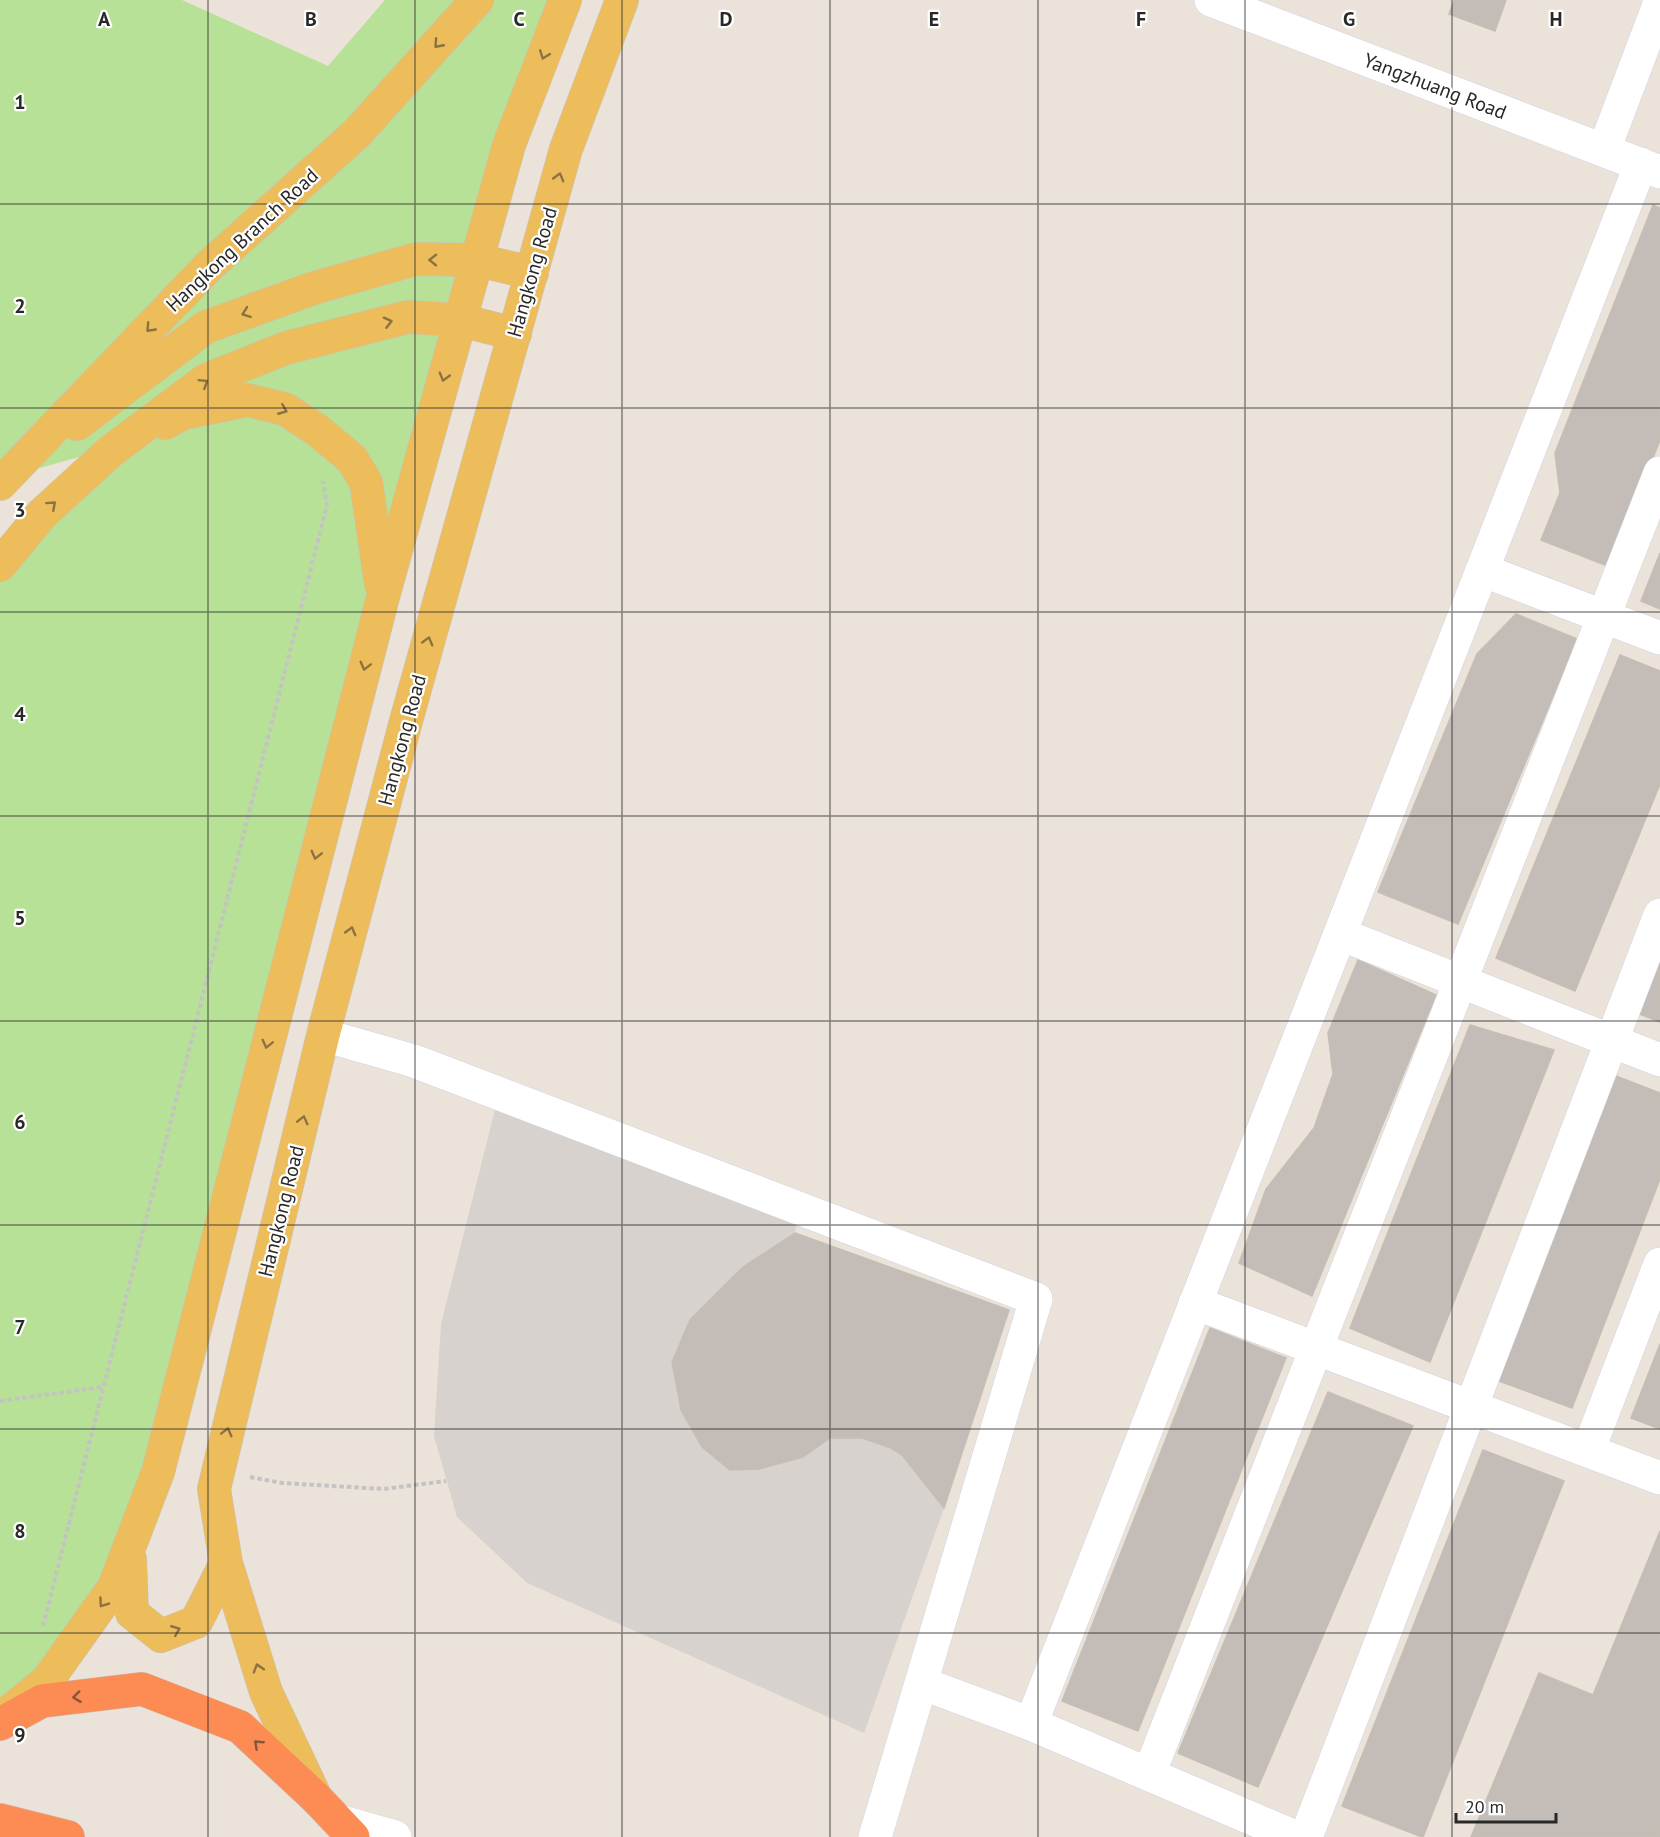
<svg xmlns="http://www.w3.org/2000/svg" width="1660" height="1837" font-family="'PT Sans',sans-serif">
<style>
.green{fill:#b7e196}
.plaza{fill:#d7d2cd}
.building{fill:#c3bcb7;stroke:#c6beb4;stroke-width:1.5}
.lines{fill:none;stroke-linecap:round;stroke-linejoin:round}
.minor-casing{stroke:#cfd4e1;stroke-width:34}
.major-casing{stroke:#c3c3c3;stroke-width:34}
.highway-casing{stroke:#c3c3c3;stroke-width:34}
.path{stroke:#c3c3c3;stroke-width:4;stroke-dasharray:4.5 3;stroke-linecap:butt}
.minor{stroke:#fff;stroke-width:33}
.major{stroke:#eebd5b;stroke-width:33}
.highway{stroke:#fc8c54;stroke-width:33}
.oneway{stroke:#8b7242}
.oneway2{stroke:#87553c}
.grid{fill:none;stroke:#282828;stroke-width:1.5;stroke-opacity:0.55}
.labels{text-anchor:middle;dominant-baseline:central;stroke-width:4.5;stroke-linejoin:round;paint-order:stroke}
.street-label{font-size:20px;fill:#282828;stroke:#fff}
.grid-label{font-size:20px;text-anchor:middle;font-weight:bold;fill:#282828;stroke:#fff;stroke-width:4.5;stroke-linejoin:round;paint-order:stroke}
</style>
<rect width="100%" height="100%" fill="#ebe2da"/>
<path class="green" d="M0 0H182L328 66 385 0H565L114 1587 0 1719V565L118 446 4 478 0 484Z"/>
<path class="plaza" d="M499 1094 799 1208 795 1233 743 1267 690 1320 672 1362 681 1410 702 1447 730 1470 759 1469 803 1457 830 1438H862L891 1448 902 1455 944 1508 864 1733 527 1583 457 1517 434 1436 441 1324Z"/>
<path class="building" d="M1454 0H1506L1495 31 1449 14Z
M1653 205 1660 208V440L1610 567 1541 540 1560 493 1555 453Z
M1660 553V609L1641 601Z
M1516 614 1577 639 1458 924 1378 892 1477 654Z
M1620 655 1660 671V784L1575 991 1496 958Z
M1660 955V1022L1637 1013Z
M1358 960 1436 995 1312 1296 1239 1263 1266 1189 1314 1128 1333 1074 1328 1033Z
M1470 1025 1554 1050 1430 1362 1350 1328Z
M1616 1076 1660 1093V1179L1572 1408 1499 1381Z
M795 1233 1009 1310 944 1508 902 1455 891 1448 862 1438H830L803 1457 759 1469 730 1470 702 1447 681 1410 672 1362 690 1320 743 1267Z
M1210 1328 1286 1358 1138 1731 1062 1701Z
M1660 1344V1429L1631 1418Z
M1328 1392 1413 1426 1258 1787 1178 1753Z
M1483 1450 1564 1481 1423 1837H1422L1342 1806Z
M1660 1531V1837H1471L1539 1673 1593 1695Z"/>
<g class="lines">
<defs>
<path id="minor" d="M1211 0 1660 172
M1604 150 1660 2
M1482 570 1660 638
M1340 934 1660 1060
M323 1035 414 1061 1036 1299 875 1837
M1195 1303 1660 1478
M1588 1451 1660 1264
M921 1683 1031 1724
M1149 1774 1660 473
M338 1821 395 1837
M1295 1837 1031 1724 1641 164
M1306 1837 1660 915"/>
<path id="major" d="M165 423 184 413 247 400 285 409 317 430 352 459 366 482 381 584
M77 424 206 327 314 288 416 259 477 260 532 273
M0 484 209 266 357 133 477 0
M0 565 42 514 111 451 206 380 286 348 408 317 460 320 515 334
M130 1559 132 1613 161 1636 196 1622 226 1563
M9 1712 47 1681 114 1587 158 1472 383 597 509 145 565 0
M316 1798 266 1692 226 1563 214 1489 323 1035 406 721 566 149 622 0"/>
<path id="highway" d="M0 1724 42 1701 142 1689 240 1727 316 1798 353 1837
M0 1820 68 1837"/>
</defs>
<use href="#minor" class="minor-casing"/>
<use href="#major" class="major-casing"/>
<use href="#highway" class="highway-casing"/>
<path class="path" d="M0 1401 103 1387
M250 1477 282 1483 384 1489 446 1481
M43 1626 327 505 323 481"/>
<use href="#minor" class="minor"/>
<use href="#major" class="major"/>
<use href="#highway" class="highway"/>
</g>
<defs><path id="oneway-chevron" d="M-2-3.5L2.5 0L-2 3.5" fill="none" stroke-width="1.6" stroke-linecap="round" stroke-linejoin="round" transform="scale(1.5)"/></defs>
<g class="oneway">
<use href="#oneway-chevron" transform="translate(438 44) rotate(132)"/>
<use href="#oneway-chevron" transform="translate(544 55) rotate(111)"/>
<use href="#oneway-chevron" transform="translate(559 177) rotate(-74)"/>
<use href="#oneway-chevron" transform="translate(433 260) rotate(-179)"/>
<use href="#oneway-chevron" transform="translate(246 313) rotate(160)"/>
<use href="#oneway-chevron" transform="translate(388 322) rotate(-14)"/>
<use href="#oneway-chevron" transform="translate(150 328) rotate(134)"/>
<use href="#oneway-chevron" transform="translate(444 377) rotate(106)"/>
<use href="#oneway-chevron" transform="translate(204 383) rotate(-32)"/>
<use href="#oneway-chevron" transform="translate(283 410) rotate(22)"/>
<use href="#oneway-chevron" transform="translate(52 505) rotate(-42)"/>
<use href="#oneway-chevron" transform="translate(428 641) rotate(-74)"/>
<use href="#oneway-chevron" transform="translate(365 666) rotate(104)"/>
<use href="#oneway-chevron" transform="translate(316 855) rotate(104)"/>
<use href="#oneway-chevron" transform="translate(351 931) rotate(-75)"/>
<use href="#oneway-chevron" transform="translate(267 1044) rotate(104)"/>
<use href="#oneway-chevron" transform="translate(303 1120) rotate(-76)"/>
<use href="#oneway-chevron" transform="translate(227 1432) rotate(-76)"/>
<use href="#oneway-chevron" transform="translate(103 1603) rotate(125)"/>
<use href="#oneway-chevron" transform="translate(176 1630) rotate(-22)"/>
<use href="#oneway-chevron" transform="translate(258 1668) rotate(-107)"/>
</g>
<g class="oneway2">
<use href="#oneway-chevron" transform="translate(77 1697) rotate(173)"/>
<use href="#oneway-chevron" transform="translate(258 1744) rotate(-137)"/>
</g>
<path class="grid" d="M208 0V1837M415 0V1837M622 0V1837M830 0V1837M1038 0V1837M1245 0V1837M1452 0V1837M0 204H1660M0 408H1660M0 612H1660M0 816H1660M0 1021H1660M0 1225H1660M0 1429H1660M0 1633H1660"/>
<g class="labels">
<g class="street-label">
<text transform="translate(1435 86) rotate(21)">Yangzhuang Road</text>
<text transform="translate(242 240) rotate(-43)">Hangkong Branch Road</text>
<text transform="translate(532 272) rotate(-74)">Hangkong Road</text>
<text transform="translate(402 740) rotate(-75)">Hangkong Road</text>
<text transform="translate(281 1211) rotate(-76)">Hangkong Road</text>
</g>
</g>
<g class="grid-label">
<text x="104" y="26">A</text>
<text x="311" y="26">B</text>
<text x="519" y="26">C</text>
<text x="726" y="26">D</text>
<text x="934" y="26">E</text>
<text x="1141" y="26">F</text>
<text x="1349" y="26">G</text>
<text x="1556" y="26">H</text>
<text x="20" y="109">1</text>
<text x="20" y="313">2</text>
<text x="20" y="517">3</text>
<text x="20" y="721">4</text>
<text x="20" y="925">5</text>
<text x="20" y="1129">6</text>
<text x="20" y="1334">7</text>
<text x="20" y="1538">8</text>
<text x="20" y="1742">9</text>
</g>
<path d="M1456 1813v9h100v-9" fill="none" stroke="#282828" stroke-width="3"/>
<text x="1465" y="1813" font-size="18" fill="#282828" stroke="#ffffff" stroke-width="4.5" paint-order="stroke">20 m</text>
</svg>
